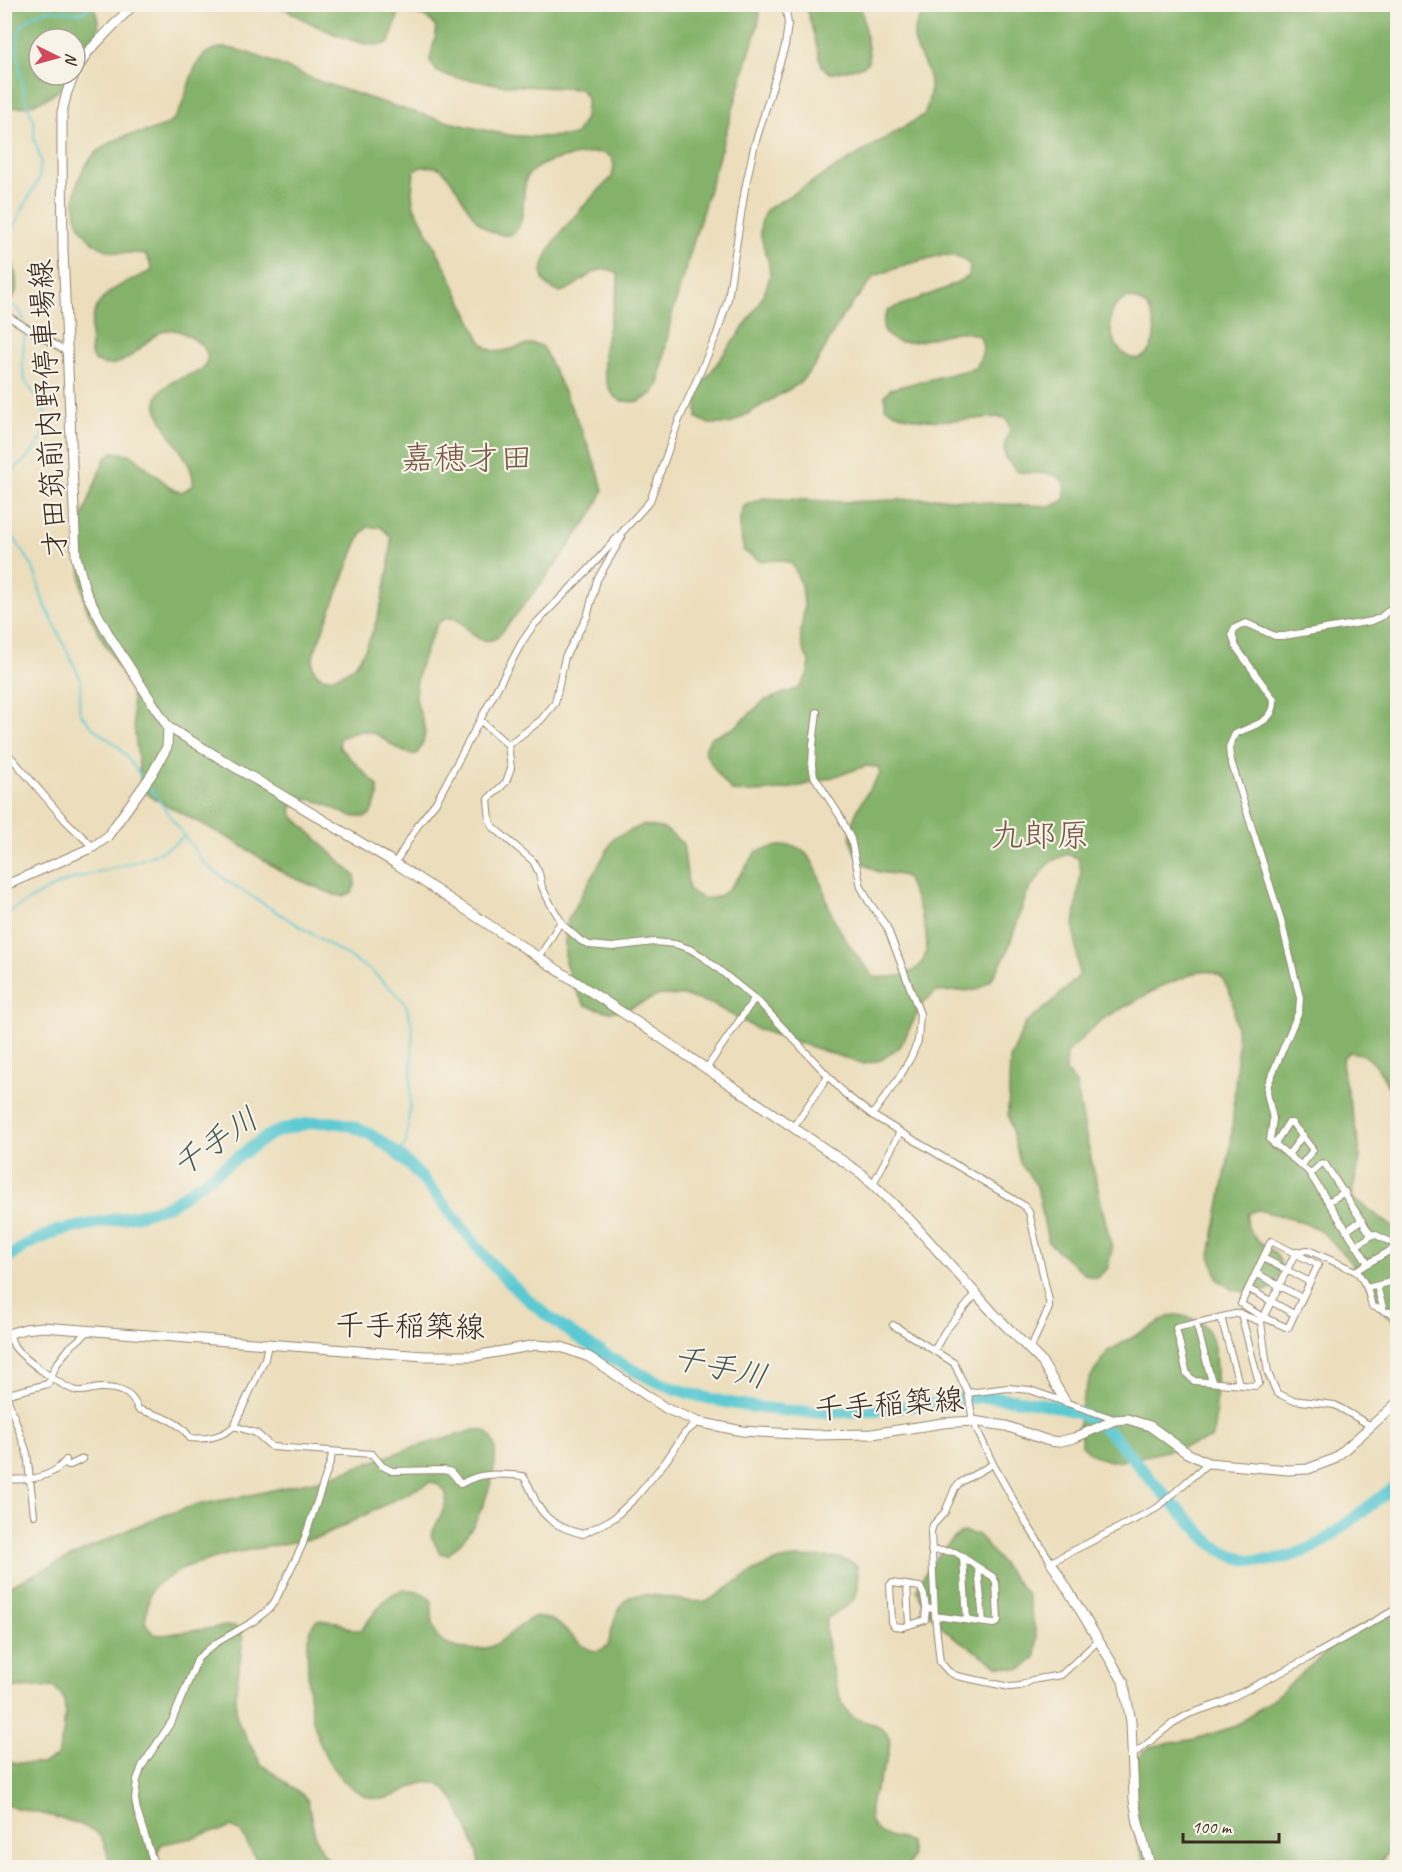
<svg xmlns="http://www.w3.org/2000/svg" width="1402" height="1872" font-family="Caveat,'Klee One',sans-serif">
<style>
.forest{fill:#84b26b;stroke:#606e44;stroke-width:1.5;fill-rule:evenodd}
.lines{fill:none;stroke-linecap:round;stroke-linejoin:round}
.stream{stroke:#5cc9d3;stroke-width:2}
.river{stroke:#5cc9d3;stroke-width:12}
.street-casing{stroke:#94846d;stroke-width:8}
.secondary-casing{stroke:#94846d;stroke-width:11}
.street{stroke:#fff;stroke-width:6}
.secondary{stroke:#fff;stroke-width:9}
.labels{text-anchor:middle;dominant-baseline:central;stroke-width:4.5;stroke-linejoin:round;paint-order:stroke}
.street-label{font-size:30px;fill:#3b2a1e;stroke:#f7f3e8}
.water-label{font-size:32px;font-style:italic;fill:#455a54;stroke:#f7f3e8}
.quarter-label{font-size:33px;fill:#795946;stroke:#f7f3e8}
</style>
<rect width="100%" height="100%" fill="#f7f3e8"/>
<filter id="ink" filterUnits="userSpaceOnUse"><feTurbulence type="fractalNoise" baseFrequency=".0167" numOctaves="2"/><feDisplacementMap in="SourceGraphic" scale="12" xChannelSelector="R" yChannelSelector="G"/><feConvolveMatrix kernelMatrix="1 2 1 2 8 2 1 2 1" color-interpolation-filters="sRGB"/></filter>
<filter id="wash" filterUnits="userSpaceOnUse"><feTurbulence type="fractalNoise" baseFrequency=".008" numOctaves="4" result="noise"/><feDisplacementMap in="SourceGraphic" scale="24" xChannelSelector="R" yChannelSelector="G"/><feGaussianBlur stdDeviation="1.35" result="paint"/><feColorMatrix in="noise" values="0 0 0 0 0 0 0 0 0 0 0 0 0 0 0 0 0 1.4 0 .05"/><feComposite in="paint" operator="in"/></filter>
<g filter="url(#wash)">
<rect width="100%" height="100%" fill="#ecdebc"/>
<path class="forest" d="M942 4 1397 5V1107C1390 1091 1380 1063 1363 1055 1359 1053 1354 1053 1349 1052L1342 1059 1343 1072C1348 1097 1358 1131 1360 1156 1360 1169 1350 1188 1353 1198L1397 1230V1321L1387 1315 1359 1272 1328 1237 1316 1228 1291 1218 1258 1210 1248 1213C1241 1243 1279 1246 1281 1265 1282 1272 1277 1281 1274 1288L1257 1294 1233 1290 1218 1280 1210 1255 1231 1144 1238 1043 1232 997 1221 976 1212 972 1200 971 1162 986 1101 1020 1067 1053 1066 1072 1076 1083 1088 1146 1112 1249 1108 1268 1097 1278 1086 1275 1048 1242 1037 1186 1020 1163 1008 1114 1010 1059 1025 1024 1051 1003 1079 976 1074 926 1081 870 1078 858 1067 854 1050 862 1027 893 1006 955 991 980 977 990 936 992 923 1003 900 1047 881 1060 864 1064 848 1059 757 1029 712 1004 684 996 660 995 627 1009 609 1012 585 1005 572 984 565 962V941L568 919 614 838 643 825 665 829 683 844 689 890C721 917 740 873 757 851 768 849 784 843 794 846 820 855 822 894 832 915 843 938 857 957 874 977 952 982 926 922 906 877 896 872 883 875 874 870 829 845 859 804 880 774L878 767 866 766C820 781 782 796 732 791 720 778 711 766 704 750L711 737 734 728 764 701 799 688 807 676 810 662C794 637 803 632 804 606 804 591 799 577 792 564L781 560 760 561 744 551C741 535 736 522 744 506L763 498 846 502 940 498 1000 504 1052 506 1065 500 1064 482 1053 474 1018 472 1005 458 1004 447 1010 429 1007 419 1001 417C964 419 917 428 885 407V395L890 389 976 368C982 356 986 348 979 335 972 334 963 331 956 332 937 335 902 351 888 336 880 328 883 320 888 310L944 289 969 276 970 265 960 257 942 255 908 264 875 276 842 317 817 362 800 383 730 424H709L697 418C698 410 696 398 698 391 701 384 707 378 711 372 730 343 756 317 768 283 777 258 748 237 767 209L924 115C930 100 933 83 926 68 916 47 907 37 922 14ZM1128 298C1150 301 1156 318 1154 338 1153 344 1150 350 1146 354 1121 376 1090 310 1128 298Z
M5 5H93C107 37 93 43 75 69V39H39V75H72C58 98 31 108 5 108Z
M279 5H759V21L671 318 659 385 652 394 639 402 621 401 614 396 608 386 604 372V348L618 286V274C594 258 581 289 560 292 504 277 596 194 612 177L614 165 612 158C604 151 595 152 585 154 568 157 542 160 529 174 518 186 532 240 502 235 468 229 463 187 440 168 432 166 421 165 414 171L412 191 413 204 448 272 480 340C498 368 525 334 543 347L579 424 599 474 603 491 592 514 548 575 498 637C467 654 466 602 438 623 428 645 417 666 416 690 414 717 436 725 417 754 394 756 381 726 357 732 350 734 345 735 339 739L340 748 378 786V797L370 815C345 828 315 782 292 807L291 811 294 817 355 876V885L352 893 343 896 335 895 287 875 234 841 153 798 144 791 141 785 133 718 131 691 96 628 86 607 82 588 79 550 80 524 104 460 112 452 130 454 174 490 182 492 193 485C197 456 142 415 160 392 169 381 189 375 201 370 207 364 210 356 204 348 200 343 191 337 185 334 150 312 135 381 94 361 89 354 91 343 91 334 91 293 119 286 151 271L152 268 146 255C135 252 125 254 114 252 93 248 76 229 75 208 73 173 93 147 126 136 140 132 162 131 173 120 192 100 186 52 220 48 241 45 303 76 327 84 380 102 434 120 489 131 499 133 510 136 520 136 536 138 554 136 570 136L576 134 585 118 587 97 580 89 503 85 453 77 437 72 430 61C433 36 448 25 417 14 410 11 406 9 399 13L389 43C364 53 300 19 279 5ZM368 527H381L391 537C391 571 378 632 358 661 351 672 325 686 315 671 311 666 313 659 314 653L356 545 362 533Z
M806 5H861L869 54 868 62 864 66 834 73H830L822 66Z
M5 238C9 249 19 280 16 291 15 298 9 303 5 307Z
M1176 1315C1188 1316 1202 1321 1209 1332 1219 1347 1218 1422 1211 1439 1195 1445 1125 1462 1110 1461 1100 1459 1089 1453 1082 1446L1079 1425 1083 1397 1090 1378 1108 1351 1170 1316Z
M475 1430C480 1430 485 1430 488 1433 506 1451 486 1500 477 1518 471 1532 459 1545 448 1555L440 1553 431 1536C437 1518 463 1490 430 1482L321 1537 233 1553 185 1567 153 1587 149 1597 145 1622 153 1634 163 1635 226 1626H236L243 1638 236 1690V1714L239 1724 261 1764 304 1796 308 1801C313 1825 314 1856 340 1867H260L241 1832 231 1827 222 1831 209 1832 193 1838 162 1844 157 1852 155 1867H111C108 1858 106 1843 100 1836 87 1821 26 1811 5 1805L4 1762 42 1764 57 1757C62 1743 68 1712 63 1698 61 1693 57 1690 53 1687L5 1688V1588L134 1527 165 1515 196 1505 246 1496 326 1478 411 1448Z
M964 1532 978 1535 1027 1594 1037 1639 1036 1655 1034 1659 1023 1668 1017 1669 998 1666 948 1633 930 1614 917 1591C920 1576 950 1537 964 1532Z
M796 1558C814 1558 842 1553 857 1566 862 1602 853 1602 826 1619 824 1637 836 1704 851 1715 862 1724 885 1722 889 1738 895 1768 851 1812 879 1832 888 1838 900 1837 910 1842L912 1857 908 1867H481C476 1849 459 1801 445 1789 424 1770 402 1798 381 1799 371 1799 360 1794 352 1788 318 1762 308 1713 308 1672 308 1658 304 1630 317 1620L338 1622 352 1630H361C375 1615 387 1587 411 1590 420 1591 427 1594 432 1601 431 1629 434 1647 467 1649 475 1650 482 1650 490 1647 507 1640 519 1623 536 1616 544 1617 552 1619 559 1624 573 1634 590 1663 608 1645 612 1631 615 1607 628 1598 645 1587 682 1605 705 1601 714 1599 722 1592 729 1587 751 1572 769 1560 796 1558Z
M1397 1609V1840L1377 1867H1146C1130 1832 1132 1796 1136 1759L1148 1747 1195 1739 1236 1726 1281 1692 1345 1635Z"/>
<g class="lines">
<path class="stream" d="M4 250 22 210 39 179 41 161 34 138V120L24 97 17 53 19 31 25 22 36 14 48 10 81 13 94 4
M4 301C16 307 23 310 24 324
M4 479C26 459 59 435 41 403 36 394 26 387 24 376 21 361 24 344 25 330
M4 521C12 538 24 551 32 566 38 579 39 590 44 603L81 680 79 708 81 714 93 728 119 747 143 779
M147 784 204 863 227 881 370 970 399 996 406 1005 413 1029 410 1103 406 1143 398 1153
M4 915C26 902 50 886 74 879 107 868 159 861 184 836"/>
<path class="river" d="M4 1260 28 1244 57 1231 142 1214 170 1205 269 1135C288 1127 309 1121 330 1122 400 1126 452 1221 495 1268 539 1315 596 1353 654 1380 713 1407 802 1416 867 1411 908 1408 948 1399 988 1397 1017 1399 1070 1405 1094 1421 1111 1431 1123 1447 1136 1462 1153 1483 1172 1503 1191 1522 1199 1529 1205 1539 1214 1545 1248 1571 1290 1561 1324 1541L1398 1484"/>
</g>
</g>
<g filter="url(#ink)">
<g class="lines">
<defs>
<path id="street" d="M4 314 67 352
M817 712 813 745 812 765 814 776 840 816 851 839 861 887 869 902 887 927 920 1014 918 1041 911 1057 899 1078 872 1115
M481 721 508 745 511 768 506 782 488 799 490 821 493 827 533 861 539 873 542 887 550 903 564 926 581 941 590 945 612 947 654 942 675 944 690 949 702 956 759 1002 845 1094 872 1115 1023 1205 1029 1212 1049 1301V1308L1030 1349
M508 745 541 720 555 703 565 657 587 617 597 580 622 537
M4 749 65 820 93 847
M395 863 420 822 436 802 522 642 533 626 589 569 650 501 679 420 717 334 728 299 745 189 754 147 785 46 788 24 785 4
M539 958 561 921
M706 1069 754 999
M794 1126 828 1076
M1274 1145 1288 1123H1292L1313 1150 1301 1165
M1288 1155 1303 1135
M1310 1174 1322 1163 1325 1164 1371 1235
M873 1184 900 1132
M1328 1202 1345 1192
M1346 1231 1362 1220
M1271 1241 1318 1265 1288 1328 1263 1317 1241 1304Z
M1356 1246 1374 1234 1397 1245
M1263 1258 1310 1282
M1368 1263 1308 1171 1270 1140 1273 1119 1267 1093 1268 1084 1299 1011 1300 998 1281 920 1230 758 1229 747 1235 734C1252 725 1275 723 1274 700L1236 647 1232 634 1235 628 1246 623 1275 636H1284L1372 621 1381 617 1398 602
M1355 1271 1359 1274 1367 1288 1398 1280
M1256 1273 1302 1298
M1394 1281 1398 1294
M1377 1286 1384 1311
M1367 1288 1372 1306 1387 1312 1398 1311
M1249 1289 1294 1314
M1392 1313 1398 1328
M1241 1314 1259 1383 1255 1386 1194 1381 1187 1374 1176 1328 1239 1313 1241 1314 1261 1322
M1221 1317 1239 1384
M1196 1323 1212 1382
M893 1325 954 1363 968 1393 973 1421 993 1464 1027 1524 1051 1562 1157 1508 1208 1463
M9 1333C10 1337 12 1342 14 1346 21 1357 66 1390 78 1391 85 1392 93 1388 101 1388 119 1388 131 1391 138 1409 157 1416 179 1419 190 1438 205 1440 223 1437 234 1426L265 1359 268 1344
M934 1351 945 1331 976 1294
M968 1393 1008 1388 1030 1390 1114 1419
M6 1394 27 1453 34 1515
M4 1395 48 1384 56 1365 70 1347 89 1331
M234 1426 256 1433 272 1447 372 1454 382 1466 392 1471 444 1470 451 1472 461 1484C480 1472 500 1474 523 1476 529 1484 532 1493 536 1502 546 1522 563 1529 583 1534L614 1518 637 1496 666 1461 685 1433 698 1422
M1371 1426 1335 1405 1292 1400 1277 1393 1268 1373 1261 1322 1296 1252 1308 1250 1355 1271 1398 1246
M62 1464 70 1465 83 1459
M993 1464 961 1482 955 1488 945 1512 933 1525 931 1532 935 1616 940 1662 949 1672 957 1676 1010 1687 1020 1686 1032 1680 1061 1675 1099 1640
M4 1479C27 1481 52 1479 66 1460
M931 1550 955 1552 993 1577 996 1583 998 1620 997 1623 993 1624 935 1616
M963 1558 967 1620
M978 1568 983 1622
M907 1585 909 1625
M926 1608 925 1620 903 1627 894 1626 892 1622 890 1585 892 1583 920 1587 924 1595 926 1608 934 1609
M1133 1755 1173 1723 1189 1714 1221 1703 1307 1659 1398 1608
M162 1868 153 1861 137 1811 135 1799 137 1780 142 1766 172 1721 198 1658 216 1643 254 1621 269 1609 275 1601 302 1546 331 1460 332 1452"/>
<path id="secondary" d="M75 73 87 53 134 4
M168 727 395 863 658 1036 862 1174 911 1221 995 1315 1042 1362 1065 1401
M4 886 93 847 107 837 152 774 167 747 168 727 110 637 86 593 76 557 63 251 62 161V112L67 92 74 75
M4 1335 25 1329 43 1327 424 1356H475L536 1345 561 1347 589 1357 667 1409 698 1422 742 1431 813 1435 872 1434 943 1423 973 1421 1006 1426 1046 1440 1057 1442 1074 1438 1115 1420 1127 1419 1150 1426 1187 1453 1208 1463 1288 1470 1308 1469 1334 1459 1398 1402
M1051 1562 1123 1681 1131 1721 1134 1800 1138 1823 1151 1868"/>
</defs>
<use href="#street" class="street-casing"/>
<use href="#secondary" class="secondary-casing"/>
<use href="#street" class="street"/>
<use href="#secondary" class="secondary"/>
</g>
</g>
<g class="labels">
<g class="street-label">
<text transform="translate(48 409) rotate(-93)">才田筑前内野停車場線</text>
<text transform="translate(410 1326) rotate(1)">千手稲築線</text>
<text transform="translate(889 1404) rotate(-4)">千手稲築線</text>
</g>
<g class="water-label">
<text transform="translate(215 1142) rotate(-34)">千手川</text>
<text transform="translate(720 1367) rotate(13)">千手川</text>
</g>
<g class="quarter-label">
<text x="467" y="458">嘉穂才田</text>
<text x="1040" y="835">九郎原</text>
</g>
</g>
<rect width="1402" height="1872" fill="none" stroke="#f7f3e8" stroke-width="24"/>
<g transform="translate(57 57) rotate(95)"><circle r="28" fill="#f7f3e8" stroke="#aca397" stroke-width="1.5"/>
<path d="M0-4.5L10 22L0 15L-10 22Z" fill="#d1495b"/>
<text y="-9" font-size="16" font-weight="bold" text-anchor="middle" fill="#3b2a1e">N</text>
</g>
<path d="M1183 1833v9h96v-9" fill="none" stroke="#3b2a1e" stroke-width="3"/>
<text x="1192" y="1833" font-size="18" fill="#3b2a1e" stroke="#f7f3e8" stroke-width="4.5" paint-order="stroke">100 m</text>
</svg>
